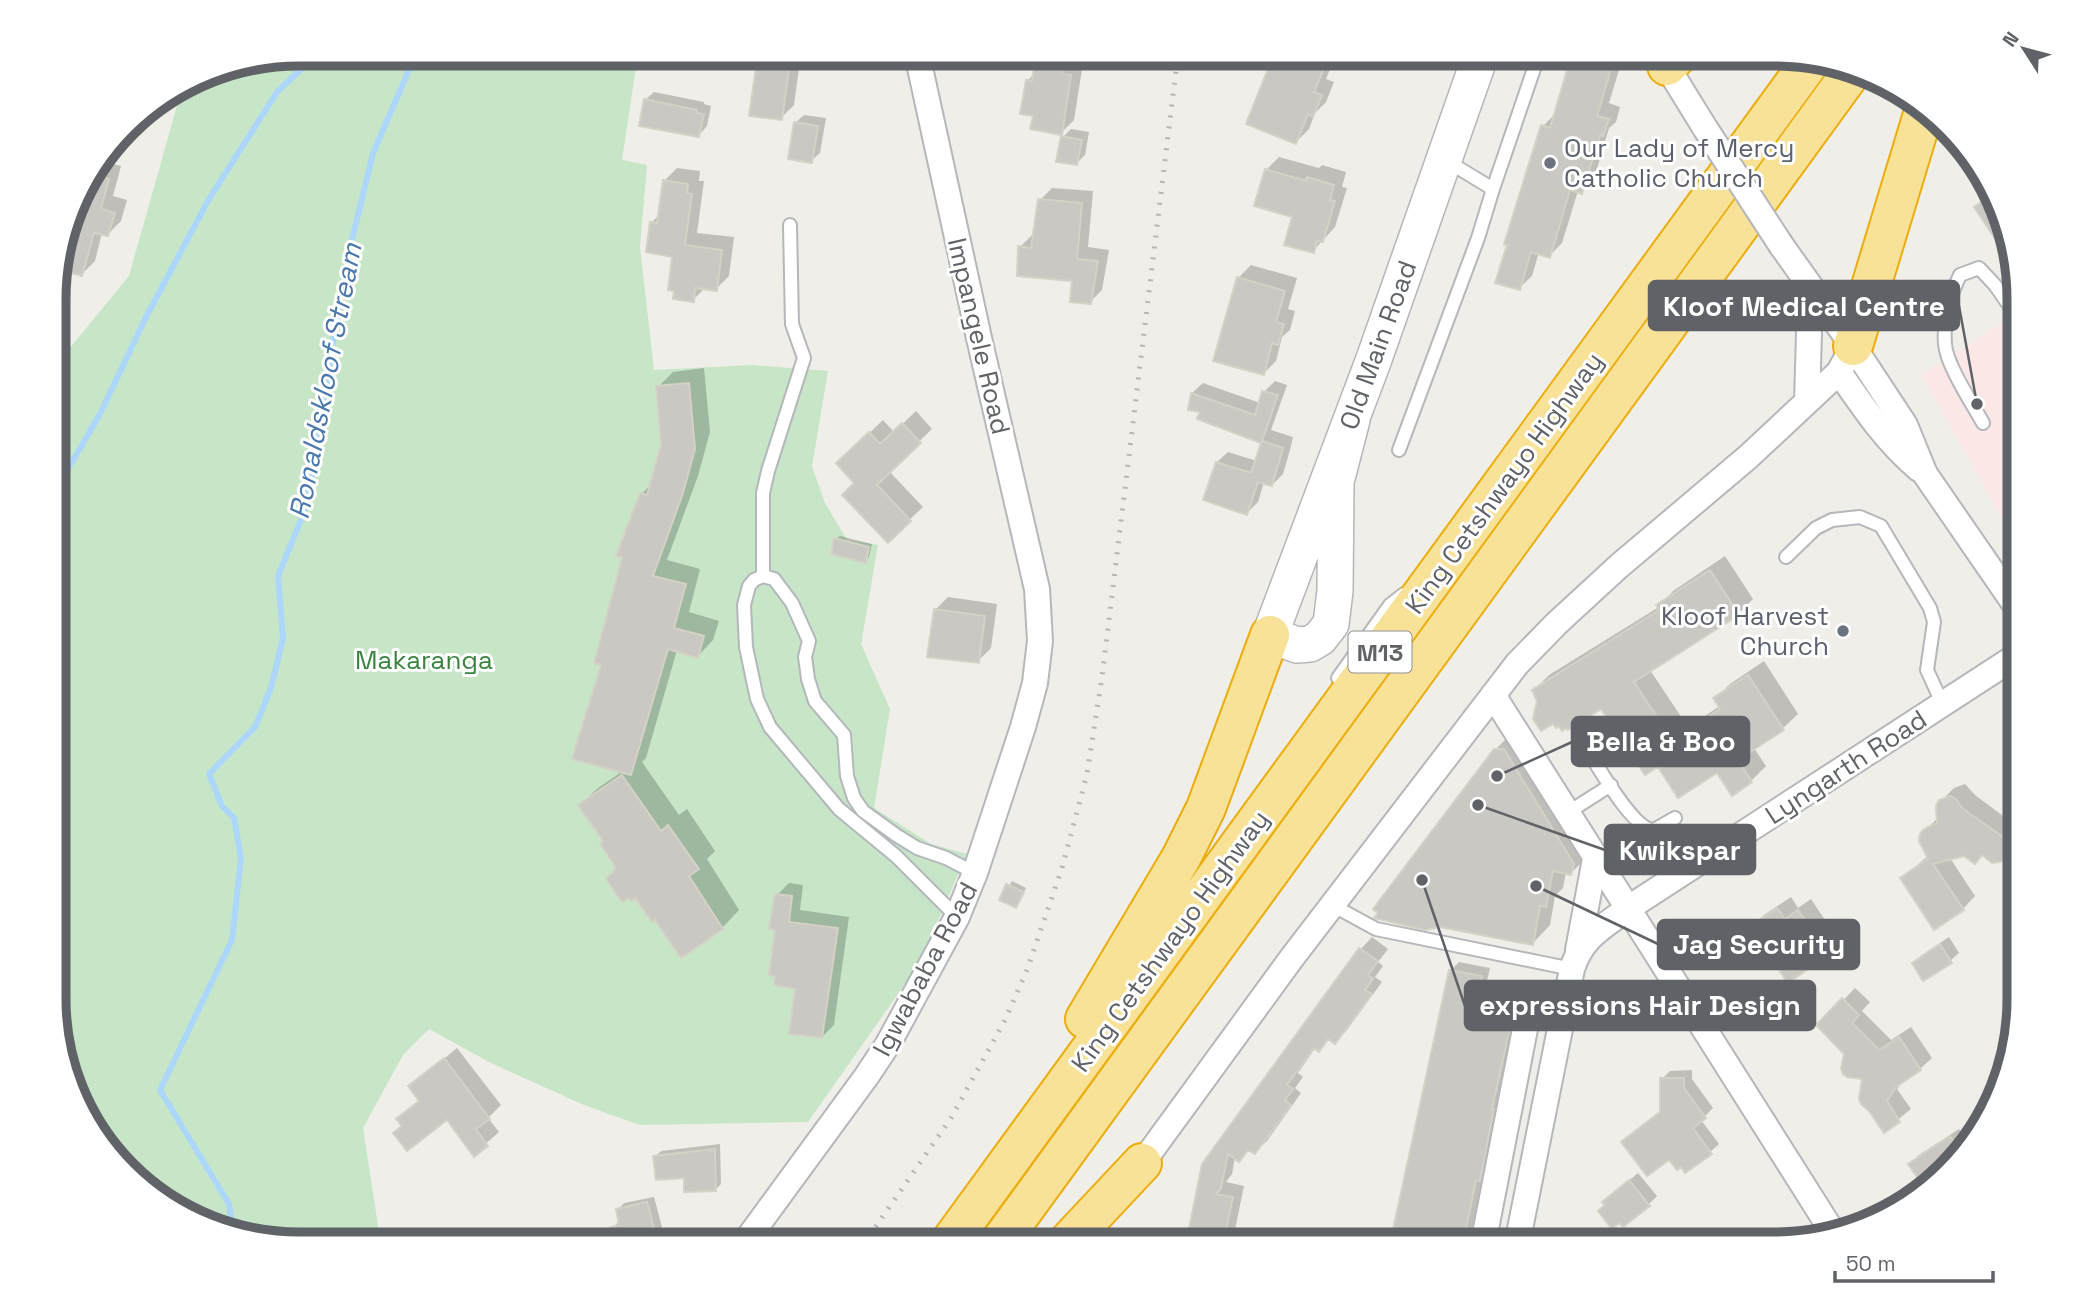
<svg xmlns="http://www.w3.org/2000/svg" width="2073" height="1299" font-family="'Space Grotesk',sans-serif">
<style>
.medical{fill:#fbe8e6}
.green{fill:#c6e6c7}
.shadow{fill:#0003}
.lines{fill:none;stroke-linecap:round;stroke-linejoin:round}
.stream{stroke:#add6fb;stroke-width:6}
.building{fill:#c9c8c2;stroke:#d5d1c6;stroke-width:2}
.lane-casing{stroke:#b4b7bb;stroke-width:16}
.street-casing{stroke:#b4b7bb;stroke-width:28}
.secondary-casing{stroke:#b4b6bb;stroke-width:38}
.highway-casing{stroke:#ecad0c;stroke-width:42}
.lane{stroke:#fff;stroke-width:12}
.street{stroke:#fff;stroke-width:24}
.secondary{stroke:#fff;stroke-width:35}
.highway{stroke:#f8e297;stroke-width:38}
.rail{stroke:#b5b6b7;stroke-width:5;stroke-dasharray:2 9;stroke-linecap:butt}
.street-bridge-casing{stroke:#b4b7bb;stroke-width:28;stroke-linecap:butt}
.street-bridge{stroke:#fff;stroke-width:24}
.worship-dot{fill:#6b7280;stroke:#fff;stroke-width:2.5}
.labels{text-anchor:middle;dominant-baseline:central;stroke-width:6;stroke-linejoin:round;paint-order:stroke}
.shield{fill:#fff;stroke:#8f9195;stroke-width:2}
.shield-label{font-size:24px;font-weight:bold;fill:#5f6267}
.worship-label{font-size:26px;fill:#5b616d;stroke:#fff;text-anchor:start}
.street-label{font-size:26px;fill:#5f6267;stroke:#fff}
.park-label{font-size:26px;fill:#3a8340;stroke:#fff}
.water-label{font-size:28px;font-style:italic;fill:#4977ae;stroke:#fff}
.rim{fill:none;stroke:#5f6267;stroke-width:9}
.leader{fill:none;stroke:#5f6267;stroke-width:2.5}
.callout-dot{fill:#5f6267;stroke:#fff;stroke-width:2.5}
.callout{fill:#5f6267;stroke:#5f6267;stroke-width:2.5}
.callout-label{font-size:28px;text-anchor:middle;font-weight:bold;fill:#fff}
</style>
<rect width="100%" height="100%" fill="#f0eee8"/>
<path class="medical" d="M2018 313V546L1921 375Z"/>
<path class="green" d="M300 54H638L622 160 647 165 640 247 654 370 752 365 828 371 812 466 825 503 847 540 878 545 861 644 890 709 874 808 931 844 967 854 919 964 808 1122 640 1125 584 1105 491 1063 429 1029 403 1055 363 1128 381 1245H299L236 1236 164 1204 95 1135 56 1031V365L129 276 182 88 206 73Z"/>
<path class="shadow" d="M759 54H801L794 105 781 118Z
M1038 54H1075L1074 61 1083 63 1074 120 1061 133 1035 115 1027 81 1035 73Z
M1276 54H1336L1326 79 1334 82 1326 102 1315 113 1309 129 1296 142Z
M1577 54H1614L1623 57 1609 103 1620 107 1616 122 1609 128 1594 179 1581 192 1578 191 1562 243 1549 256 1539 252 1532 276 1519 288 1543 126 1556 113 1573 58Z
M654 92 704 102V104L711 106 707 126 699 135 645 100Z
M804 115 826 118 820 153 811 161 795 123Z
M1071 129 1089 132 1085 155 1077 163 1063 137Z
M1279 157 1319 168 1322 165 1346 172 1342 187 1347 188 1335 227 1313 251 1266 170Z
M103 161 121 166 113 196 127 200 121 221 108 234 102 233 95 261 82 274 59 268 82 188Z
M677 168 700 171 699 181H704L697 233 734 237 729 276 716 289 705 288 693 300 674 256 651 223 660 214 664 181Z
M1052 188 1093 191 1088 247 1109 250 1102 290 1090 302 1074 280 1020 247 1032 235H1034L1040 200Z
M1251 265 1297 278 1288 309 1295 311 1290 330 1282 337 1276 361 1263 374 1238 278Z
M704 368 710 432 698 476 667 560 700 569 689 612 719 621 713 640 698 656 677 650 646 758 642 762 679 815 687 809 715 851 707 859 739 910 722 928 655 918 635 896 605 841 580 805 598 788 623 771 604 664 642 494 651 484 663 445 658 387 673 372Z
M1275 381 1287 385 1271 430 1293 437 1290 450 1283 474 1272 485 1264 482 1258 502 1247 513 1217 462 1228 452 1257 461 1263 442 1202 411 1192 393 1203 383 1260 403 1264 392Z
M916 411 932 429 889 471 923 507 888 540 857 483 838 463 883 420 894 432Z
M840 536 872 544 869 557 866 561 836 539Z
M1725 556 1753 599 1738 614 1650 670 1688 727 1720 706 1715 699 1730 684 1764 661 1798 714 1783 728 1754 748 1766 766 1751 781 1718 770 1658 764 1602 707 1539 700 1534 690 1549 675 1659 607 1673 591Z
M948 597 997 604 991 648 978 661 935 610Z
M1513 732 1588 856 1571 873 1566 872 1563 888 1555 896 1550 925 1533 943 1495 750Z
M1965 784 1975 795 2018 827V842L1999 860 1983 854H1965L1950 858 1975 896 1963 909 1902 878 1928 856 1925 830 1939 817 1941 801 1954 788Z
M1012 881 1026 888 1016 906 1001 899Z
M789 883 803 885 800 910 849 917 834 1025 822 1037 797 987 777 928V895Z
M1791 897 1798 908 1811 899 1829 926 1826 929 1836 944 1823 957 1751 927 1764 915Z
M1372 937 1388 949 1378 962 1383 966 1375 977 1382 982 1347 1030 1335 1042 1330 1038 1319 1049 1316 1047 1298 1073 1303 1077 1295 1088 1301 1093 1267 1141 1255 1152 1250 1149 1239 1160 1235 1157 1232 1174 1226 1182 1244 1186 1232 1244H1187L1203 1165 1361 949Z
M1949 937 1959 953 1950 961 1914 963 1922 955Z
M1459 962 1490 968 1487 981 1493 983 1490 998 1524 1005 1516 1026 1488 1171 1483 1176 1469 1244H1392L1451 970Z
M1855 988 1870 1002 1862 1011 1891 1040 1911 1027 1932 1058 1920 1069 1903 1081 1897 1089 1911 1109 1885 1130 1864 1078 1845 1053 1819 1025Z
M457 1048 501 1105 488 1118 499 1132 474 1154 447 1118 403 1125 399 1119 420 1100 410 1087Z
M1692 1070V1079L1713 1108 1701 1120 1719 1144 1710 1152 1681 1165 1631 1134 1662 1110V1079L1670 1071Z
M1959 1129 1967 1140 1959 1149 1910 1164 1919 1155Z
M720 1144 721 1184 715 1190 685 1176 655 1157 661 1151Z
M1638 1173 1657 1196 1649 1204 1607 1205 1604 1202Z
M654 1197 662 1227 655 1233 611 1229 620 1221 617 1210 624 1203Z"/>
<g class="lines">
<path class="stream" d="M56 490 101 412 146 317 209 199 277 92 317 54
M234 1235 229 1204 160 1090 232 940 241 858 234 818 222 806 209 774 255 727 271 688 283 638 278 576 307 505 344 273 373 153 416 54"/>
</g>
<path class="building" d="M758 54H791L782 120 749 116Z
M1036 54H1065L1062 74 1071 75 1062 135 1030 129 1033 116 1020 114 1026 80 1032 81Z
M1274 54H1304L1326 63 1314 92 1322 95 1313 117 1308 114 1296 144 1246 124Z
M1571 57 1611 69 1597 116 1609 119 1603 136 1600 135 1582 194 1570 190 1550 258 1531 252 1520 290 1495 283 1507 245 1504 244 1541 125 1550 128Z
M644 99 697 110 696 113 704 114 699 137 639 126Z
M794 122 818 126 812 163 788 159Z
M1061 136 1082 140 1077 165 1056 162Z
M1265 169 1306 181 1307 177 1334 185 1330 200 1335 201 1323 242 1317 241 1314 253 1284 245 1292 217 1254 206Z
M93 174 109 179 101 209 115 213 108 236 94 233 82 276 57 269 80 191Z
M663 180 688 184 687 193 692 194 685 245 722 250 717 291 695 288 694 302 673 299 674 291 668 290 672 257 646 252 650 222 657 223Z
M1991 195 2008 250 2004 252 1974 207Z
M1038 199 1082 203 1077 259 1098 261 1091 304 1070 302 1072 281 1017 276 1018 246 1031 248Z
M1237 277 1285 291 1276 322 1284 324 1278 345 1272 343 1264 375 1213 361Z
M689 383 695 449 683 493 653 576 686 584 674 628 704 636 698 658 668 649 631 775 572 759 601 665 594 663 622 558 616 556 640 493 647 495 661 445 656 386Z
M1262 391 1278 395 1262 441 1283 448 1272 486 1258 482 1247 515 1203 500 1216 462 1251 473 1261 443 1197 419 1200 412 1188 410 1191 393 1255 415Z
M902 423 921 443 877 485 911 521 888 543 842 495 854 483 836 463 869 432 880 444Z
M834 538 869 547 866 563 831 554Z
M1710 570 1739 615 1634 682 1672 740 1720 709 1713 698 1748 675 1784 730 1738 760 1752 782 1732 796 1717 773 1678 798 1658 767 1645 775 1601 709 1568 730 1566 728 1562 731 1559 726 1556 728 1553 724 1541 731 1533 719 1537 701 1532 690 1659 610 1656 605Z
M934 609 985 616 979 663 927 657Z
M1494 749H1504L1574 864 1571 875 1553 871 1546 907 1540 906 1533 945 1440 927 1425 930 1374 918 1378 913 1373 909Z
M622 775 661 831 668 825 699 869 689 876 723 929 681 958 655 920 652 922 635 898 631 901 629 898 622 902 606 879 616 868 600 844 603 841 578 805Z
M1951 796 1956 799 1962 808 2003 837 2010 848 2005 859 2000 862 1992 863 1982 855 1975 864 1964 856 1933 864 1964 910 1934 930 1900 878 1928 859 1919 841 1920 834 1924 829 1937 823 1936 806 1939 800Z
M1006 884 1024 892 1016 908 999 900Z
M775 894 792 896 789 922 838 928 822 1038 789 1034 795 989 774 985 775 976 769 975 775 930 769 929Z
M1777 908 1785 919 1798 910 1817 940 1814 942 1824 958 1788 983 1749 927Z
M1940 944 1952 963 1923 981 1912 963Z
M1359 948 1378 961 1368 975 1373 979 1365 990 1372 994 1335 1044 1328 1039 1319 1052 1314 1048 1287 1085 1293 1089 1285 1100 1291 1105 1255 1154 1248 1150 1239 1162 1228 1154 1221 1188 1216 1194 1233 1197 1223 1244H1186L1202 1164Z
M1449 970 1482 976 1479 990 1485 991 1482 1006 1516 1013 1508 1036 1492 1109H1494L1480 1181 1476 1180 1465 1234 1437 1229 1433 1244H1390Z
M1842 998 1859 1015 1852 1023 1879 1050 1899 1037 1921 1070 1896 1087 1887 1101 1900 1122 1884 1133 1869 1111 1861 1104 1859 1099 1862 1079 1847 1077 1843 1074 1841 1069 1844 1054 1816 1025Z
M444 1058 490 1119 476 1129 488 1146 474 1157 447 1120 407 1151 393 1133 402 1126 396 1119 419 1101 408 1086Z
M1660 1078H1684V1088L1706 1118 1693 1128 1712 1154 1685 1173 1681 1167 1677 1170 1669 1160 1647 1176 1621 1142 1660 1112Z
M1950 1136 1960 1150 1917 1177 1908 1164Z
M715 1149 716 1191 684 1192V1178L656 1180 653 1156Z
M1629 1180 1650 1206 1623 1227 1619 1223 1612 1229 1598 1211 1605 1205 1602 1202Z
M647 1202 656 1235 622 1245H613L609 1228 619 1225 616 1209Z"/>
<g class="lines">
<defs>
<path id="lane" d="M1493 189 1539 54
M1983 423C1973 405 1946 364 1945 344 1943 319 1950 296 1960 275L1979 268 1995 285 2018 318
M1399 450 1478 238 1493 189 1447 161
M1786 557 1816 528 1832 520 1860 517 1881 526 1930 608 1934 622 1927 670 1943 705
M763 576V493L768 471 804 358 792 324 790 225
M1338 678 1390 605 1404 594
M1581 740C1594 759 1632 830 1654 830L1675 818
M1567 813 1611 785
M1332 905 1376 929 1572 969
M957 917 896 856 839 809 770 727 757 699 746 647 744 605 749 586 754 580 763 576 774 579 792 603 809 641 805 657 808 679 815 701 844 735 847 776 854 798 863 811 896 835 917 848 946 858 975 873"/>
<path id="street" d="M1660 55 1705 128
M1781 245 1853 346 1905 425 1925 474 2018 609
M1803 277 1809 333 1807 402
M1839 372C1863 407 1886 441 1919 469
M1493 695 1832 1231
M1578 950 1595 859
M1135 1173 1291 959 1517 664 1556 624 1619 566 1748 457 1839 372 1853 346
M1483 1244 1525 1029
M1517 1244 1572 969C1582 937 1602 928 1627 909L2018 655
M743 1245 866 1077 888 1044 957 917 975 873 1023 727 1035 683 1040 641 1037 589 979 338 917 54"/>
<path id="secondary" d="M1352 420 1336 482 1335 591 1331 624 1320 638 1310 644 1297 645 1270 635 1374 359 1481 54"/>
<path id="highway" d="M1667 66 1679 54
M1853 346 1924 111
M1085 1019 1181 858 1206 808 1270 635
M1066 1244 1142 1163
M948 1245 1812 59
M998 1245 1853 70"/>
</defs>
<use href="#lane" class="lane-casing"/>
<use href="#street" class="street-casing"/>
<use href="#secondary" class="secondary-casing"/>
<use href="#highway" class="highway-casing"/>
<use href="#lane" class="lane"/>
<use href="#street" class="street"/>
<use href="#secondary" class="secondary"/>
<use href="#highway" class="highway"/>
<path class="rail" d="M863 1245 951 1118 1005 1020 1027 970 1062 868 1087 774 1102 677 1178 54"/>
<defs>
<path id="street-bridge" d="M1705 128 1781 245"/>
</defs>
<use href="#street-bridge" class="street-bridge-casing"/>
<use href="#street-bridge" class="street-bridge"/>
</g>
<g class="worship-dot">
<circle cx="1550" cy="163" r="7"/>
<circle cx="1843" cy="631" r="7"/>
</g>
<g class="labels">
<rect class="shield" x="1348.5" y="631.5" width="63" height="41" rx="5"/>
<g class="shield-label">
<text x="1380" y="652">M13</text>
</g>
<g class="worship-label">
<text x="1564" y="148">Our Lady of Mercy<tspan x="1564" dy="30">Catholic Church</tspan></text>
<text x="1829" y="616" text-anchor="end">Kloof Harvest<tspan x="1829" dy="30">Church</tspan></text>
</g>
<g class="street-label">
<text transform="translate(979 336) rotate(77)">Impangele Road</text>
<text transform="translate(1378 345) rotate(-70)">Old Main Road</text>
<text transform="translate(1504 483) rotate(-54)">King Cetshwayo Highway</text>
<text transform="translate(1846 767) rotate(-33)">Lyngarth Road</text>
<text transform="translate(1170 941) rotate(-54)">King Cetshwayo Highway</text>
<text transform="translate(925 969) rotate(-62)">Igwababa Road</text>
</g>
<g class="park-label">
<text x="424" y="660">Makaranga</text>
</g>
<g class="water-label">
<text transform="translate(325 381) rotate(-79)">Ronaldskloof Stream</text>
</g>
</g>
<path d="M0 0H2073V1299H0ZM299 66H1774A233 233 0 0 1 2007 299V999A233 233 0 0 1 1774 1232H299A233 233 0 0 1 66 999V299A233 233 0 0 1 299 66Z" fill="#fff" fill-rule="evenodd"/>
<path class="rim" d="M299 66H1774A233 233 0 0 1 2007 299V999A233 233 0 0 1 1774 1232H299A233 233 0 0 1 66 999V299A233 233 0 0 1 299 66Z"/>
<path class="leader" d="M1977 404L1959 306M1497 776L1572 742M1478 805L1605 850M1536 886L1658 944M1422 880L1465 1006"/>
<g class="callout-dot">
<circle cx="1977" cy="404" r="7"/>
<circle cx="1497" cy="776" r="7"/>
<circle cx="1478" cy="805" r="7"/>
<circle cx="1536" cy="886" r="7"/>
<circle cx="1422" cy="880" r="7"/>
</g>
<g class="callout">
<rect x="1649" y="281" width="310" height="49" rx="7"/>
<rect x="1572" y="717" width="177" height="49" rx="7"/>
<rect x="1605" y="825" width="150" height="49" rx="7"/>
<rect x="1658" y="920" width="201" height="49" rx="7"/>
<rect x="1465" y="981" width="350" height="49" rx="7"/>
</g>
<g class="callout-label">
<text x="1804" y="316">Kloof Medical Centre</text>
<text x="1661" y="751">Bella &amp; Boo</text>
<text x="1680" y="860">Kwikspar</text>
<text x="1759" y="954">Jag Security</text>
<text x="1640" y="1015">expressions Hair Design</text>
</g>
<g transform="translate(2024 49) rotate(306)" stroke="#ffffff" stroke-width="5" paint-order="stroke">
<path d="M0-5L12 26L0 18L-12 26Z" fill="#5f6267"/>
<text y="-10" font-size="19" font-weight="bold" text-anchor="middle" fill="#5f6267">N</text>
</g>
<path d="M1835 1271v10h158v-10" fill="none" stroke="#5f6267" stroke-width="3.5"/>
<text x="1846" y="1271" font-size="21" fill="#5f6267" stroke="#ffffff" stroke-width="5" paint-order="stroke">50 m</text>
</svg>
